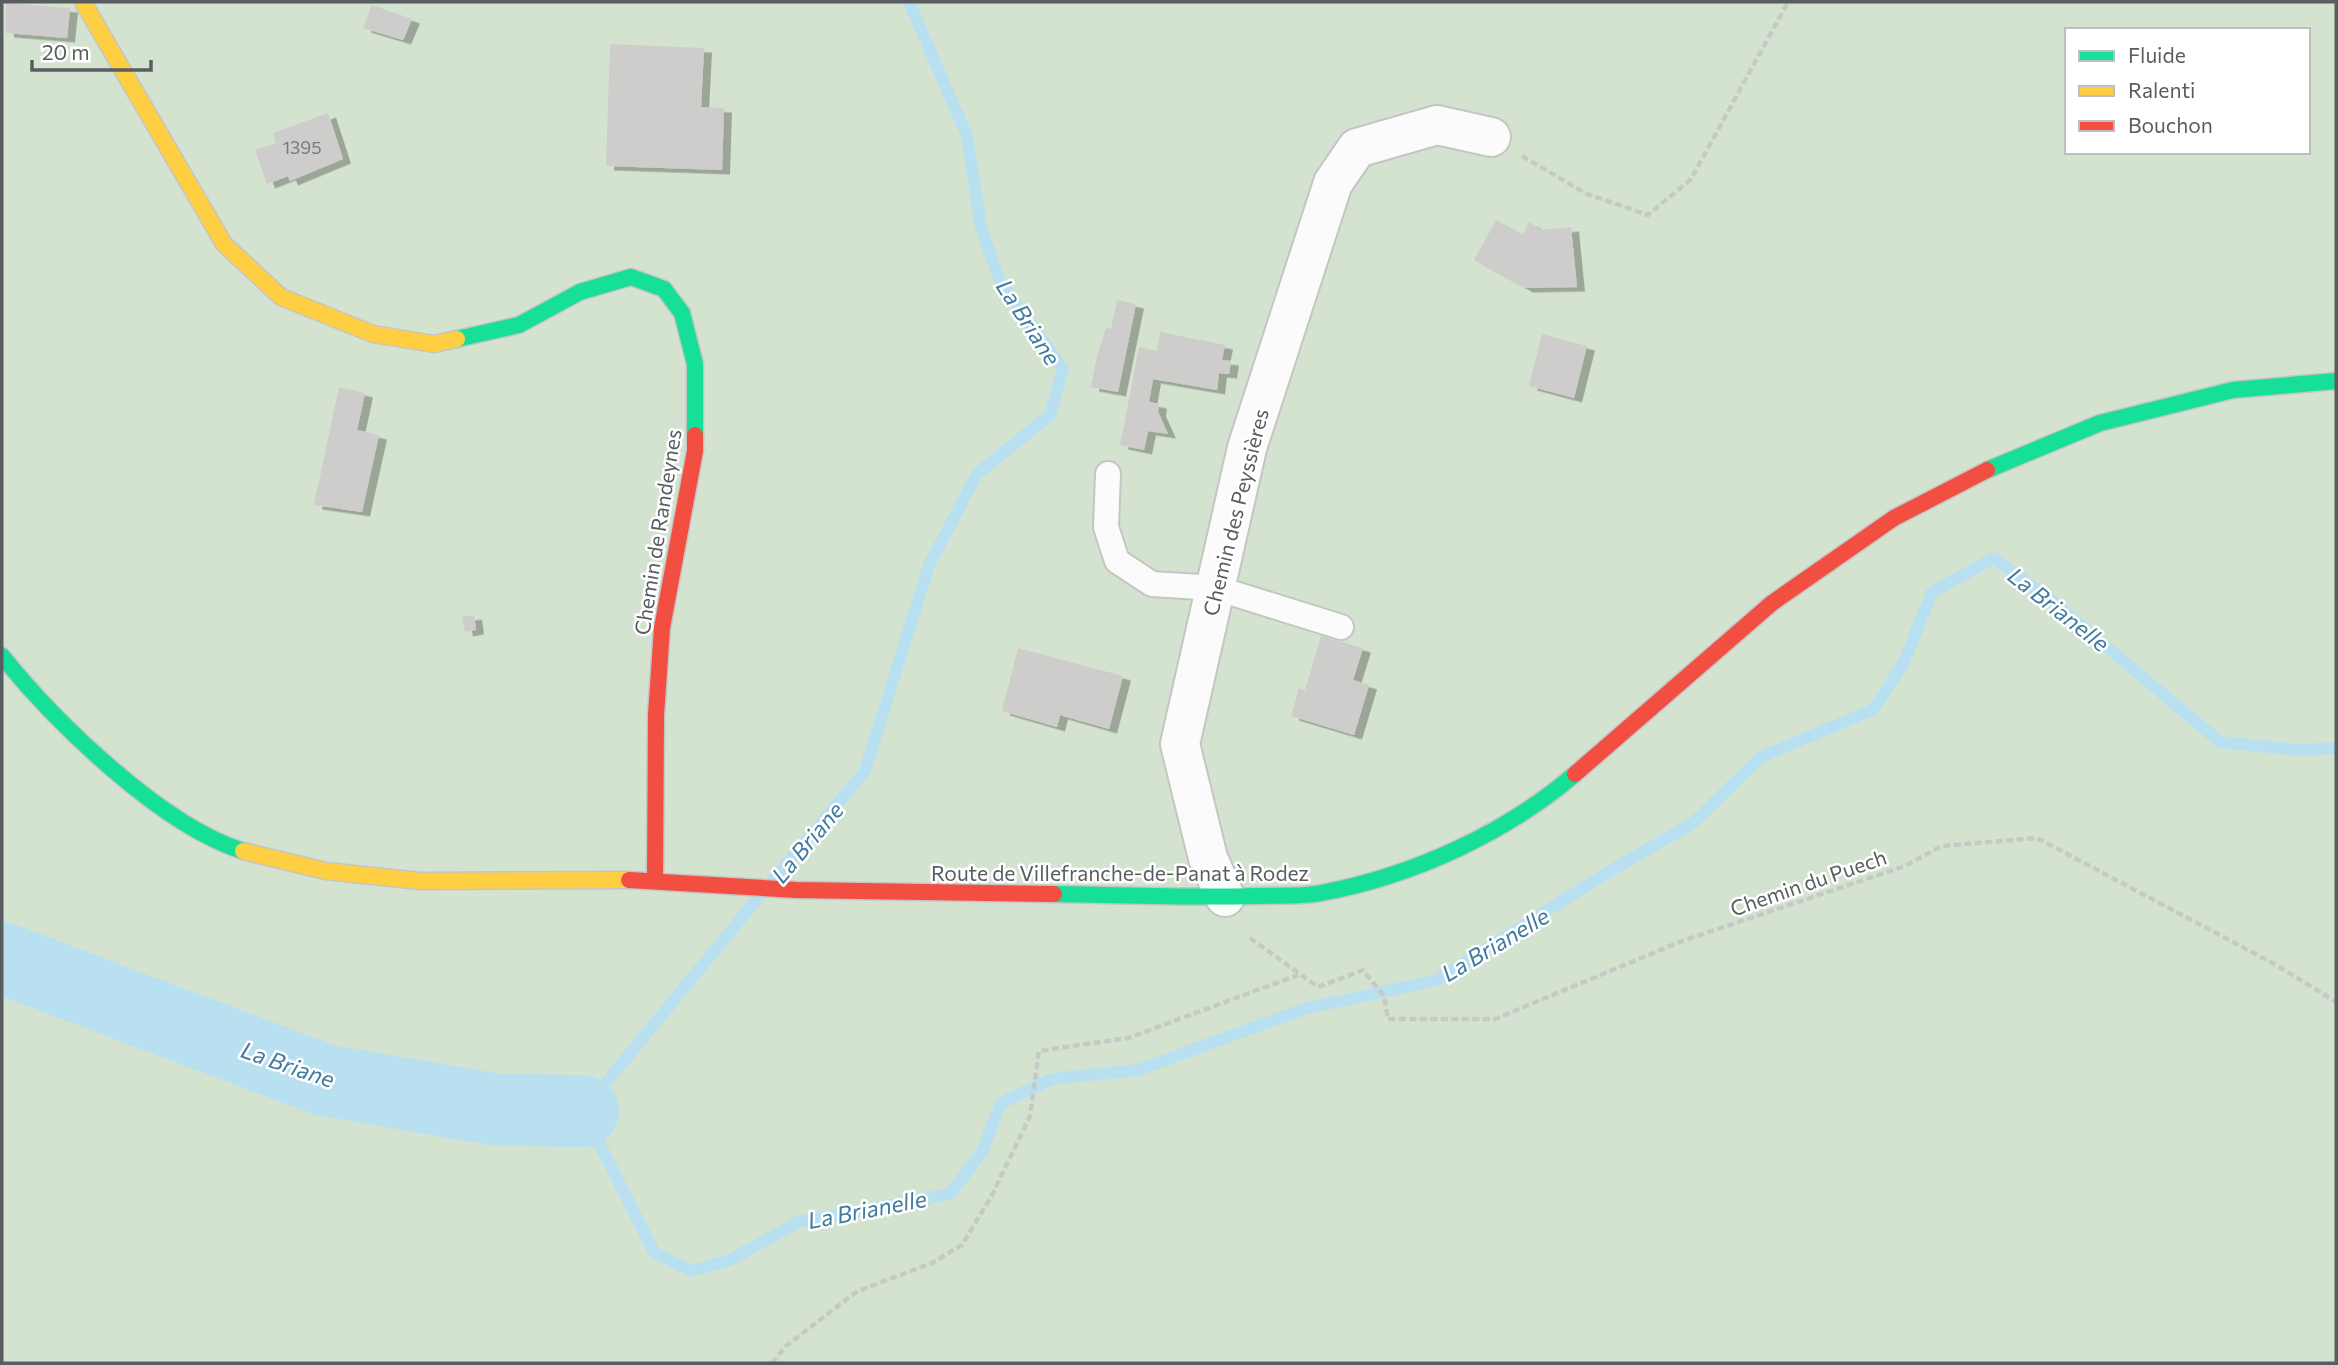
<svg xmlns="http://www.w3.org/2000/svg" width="2338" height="1365" font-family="Commissioner,sans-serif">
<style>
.green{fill:#d4e3cf;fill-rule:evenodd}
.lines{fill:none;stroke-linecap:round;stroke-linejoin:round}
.stream{stroke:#b9e0f1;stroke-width:12}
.river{stroke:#b9e0f1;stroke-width:72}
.building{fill:#cfcdcc;filter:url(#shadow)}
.lane-casing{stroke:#c5c5c5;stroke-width:28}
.street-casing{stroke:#c5c5c5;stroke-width:42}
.fast-casing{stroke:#c5c5c5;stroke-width:19}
.slow-casing{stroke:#c5c5c5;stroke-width:19}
.jam-casing{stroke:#c5c5c5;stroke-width:19}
.path{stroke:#c5cac6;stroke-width:4.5;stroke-dasharray:7 3.5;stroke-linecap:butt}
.lane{stroke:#fcfbfb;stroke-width:24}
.street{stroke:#fcfbfb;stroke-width:38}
.fast{stroke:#16e098;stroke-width:16}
.slow{stroke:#ffcf43;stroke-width:16}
.jam{stroke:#f24e42;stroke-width:16}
.labels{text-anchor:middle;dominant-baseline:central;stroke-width:5;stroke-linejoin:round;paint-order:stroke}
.number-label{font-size:18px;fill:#787a7d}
.street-label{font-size:21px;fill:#595d61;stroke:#fff}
.water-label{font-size:23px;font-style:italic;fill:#417b9f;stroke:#fff}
</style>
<defs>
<filter id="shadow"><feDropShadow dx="8" dy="4.5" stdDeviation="0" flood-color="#0004"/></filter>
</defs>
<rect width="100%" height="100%" fill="#e9e6e3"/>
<path class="green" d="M2 2H2336V1363H2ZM2067 30H2308V152H2067Z"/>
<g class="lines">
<path class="stream" d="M772 881 865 771 929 565 977 474 1050 415 1063 369 1000 281 981 228 967 136 909 2
M761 894 583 1111 654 1252 691 1271 730 1260 798 1222 950 1194 982 1152 1001 1103 1052 1079 1138 1070 1304 1009 1437 980 1605 874 1693 823 1761 757 1874 709 1904 662 1932 592 1994 558 2056 604 2220 742 2298 750 2336 748"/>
<path class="river" d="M2 958 324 1080 498 1110 583 1111"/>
</g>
<path class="building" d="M6 3 70 8 67 38 6 33Z
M372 5 412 19 403 40 363 28Z
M610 44 704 48 701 107 724 108 722 170 606 166Z
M328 113 343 159 290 181 288 176 267 184 255 150 276 143 273 133Z
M1496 220 1523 235 1529 222 1541 230 1571 227 1577 287 1525 288 1474 260Z
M1117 300 1136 304 1118 392 1091 387 1097 356 1106 328 1111 329Z
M1160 332 1225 345 1222 360 1231 361 1229 374 1219 373 1217 390 1153 379 1149 402 1159 404 1158 412 1168 434 1148 431 1144 450 1120 445 1139 347 1157 351Z
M1542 334 1587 346 1574 398 1529 386Z
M339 387 365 393 357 430 379 435 362 512 314 505Z
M474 615 476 630 465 632 462 617Z
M1321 636 1363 648 1353 680 1369 685 1354 735 1291 716 1299 688 1305 690Z
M1018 648 1123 676 1109 729 1060 715 1057 727 1002 711Z"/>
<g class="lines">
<defs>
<path id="lane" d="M1108 474 1106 527 1117 561 1152 584 1216 588 1341 627"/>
<path id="street" d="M1225 897 1208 858 1180 744 1247 448 1333 183 1357 148 1437 125 1491 137"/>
<path id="fast" d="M457 339 519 325 580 292 631 277 664 289 682 313 695 364V435
M1987 470 2100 423 2233 390 2336 381
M2 656C55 722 162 826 243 851
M1054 894C1122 895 1190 898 1257 896 1278 895 1301 897 1321 893 1412 876 1505 834 1575 774"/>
<path id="slow" d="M83 2 224 244 281 297 373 334 434 344 457 339
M243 851 326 871 420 881 629 880"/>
<path id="jam" d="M1575 774 1772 603 1894 518 1987 470
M629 880 796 890 1054 894
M655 880 656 715 662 628 695 451V435"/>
</defs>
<use href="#lane" class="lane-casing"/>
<use href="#street" class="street-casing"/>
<use href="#fast" class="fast-casing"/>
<use href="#slow" class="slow-casing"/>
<use href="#jam" class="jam-casing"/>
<path class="path" d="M1522 156 1587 194 1648 215 1691 179 1788 2
M1250 938 1318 987 1363 970 1384 996 1388 1019H1495L1682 941 1905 866 1942 846 2037 838 2278 966 2336 1002
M772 1363 786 1346 856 1292 932 1263 962 1245 991 1197 1030 1116 1039 1051 1128 1038 1298 975"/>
<use href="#lane" class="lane"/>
<use href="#street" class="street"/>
<use href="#fast" class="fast"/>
<use href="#slow" class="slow"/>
<use href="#jam" class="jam"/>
</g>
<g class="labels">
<g class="number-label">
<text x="302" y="147">1395</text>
</g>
<g class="street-label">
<text transform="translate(1235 512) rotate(-76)">Chemin des Peyssières</text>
<text transform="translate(657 532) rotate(-81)">Chemin de Randeynes</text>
<text x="1120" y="872">Route de Villefranche-de-Panat à Rodez</text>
<text transform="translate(1808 882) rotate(-19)">Chemin du Puech</text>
</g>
<g class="water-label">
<text transform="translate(1029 322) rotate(57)">La Briane</text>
<text transform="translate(2059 609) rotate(38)">La Brianelle</text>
<text transform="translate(807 842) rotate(-50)">La Briane</text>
<text transform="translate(1495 944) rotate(-31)">La Brianelle</text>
<text transform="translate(288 1064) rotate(19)">La Briane</text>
<text transform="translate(867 1209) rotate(-11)">La Brianelle</text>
</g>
</g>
<rect width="2338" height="1365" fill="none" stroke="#595d61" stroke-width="7"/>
<rect x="2065" y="28" width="245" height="126" fill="#ffffff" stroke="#bdbec0" stroke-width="2"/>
<rect x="2079" y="51" width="35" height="10" fill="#16e098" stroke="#bdbec0" stroke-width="2"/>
<text x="2128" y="63" font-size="21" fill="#595d61">Fluide</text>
<rect x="2079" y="86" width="35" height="10" fill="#ffcf43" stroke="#bdbec0" stroke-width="2"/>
<text x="2128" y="98" font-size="21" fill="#595d61">Ralenti</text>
<rect x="2079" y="121" width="35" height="10" fill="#f24e42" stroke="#bdbec0" stroke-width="2"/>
<text x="2128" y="133" font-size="21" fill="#595d61">Bouchon</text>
<path d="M32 60v10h119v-10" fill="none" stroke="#595d61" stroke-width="3.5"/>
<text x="42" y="60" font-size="21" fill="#595d61" stroke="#ffffff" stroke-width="5" paint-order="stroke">20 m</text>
</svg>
